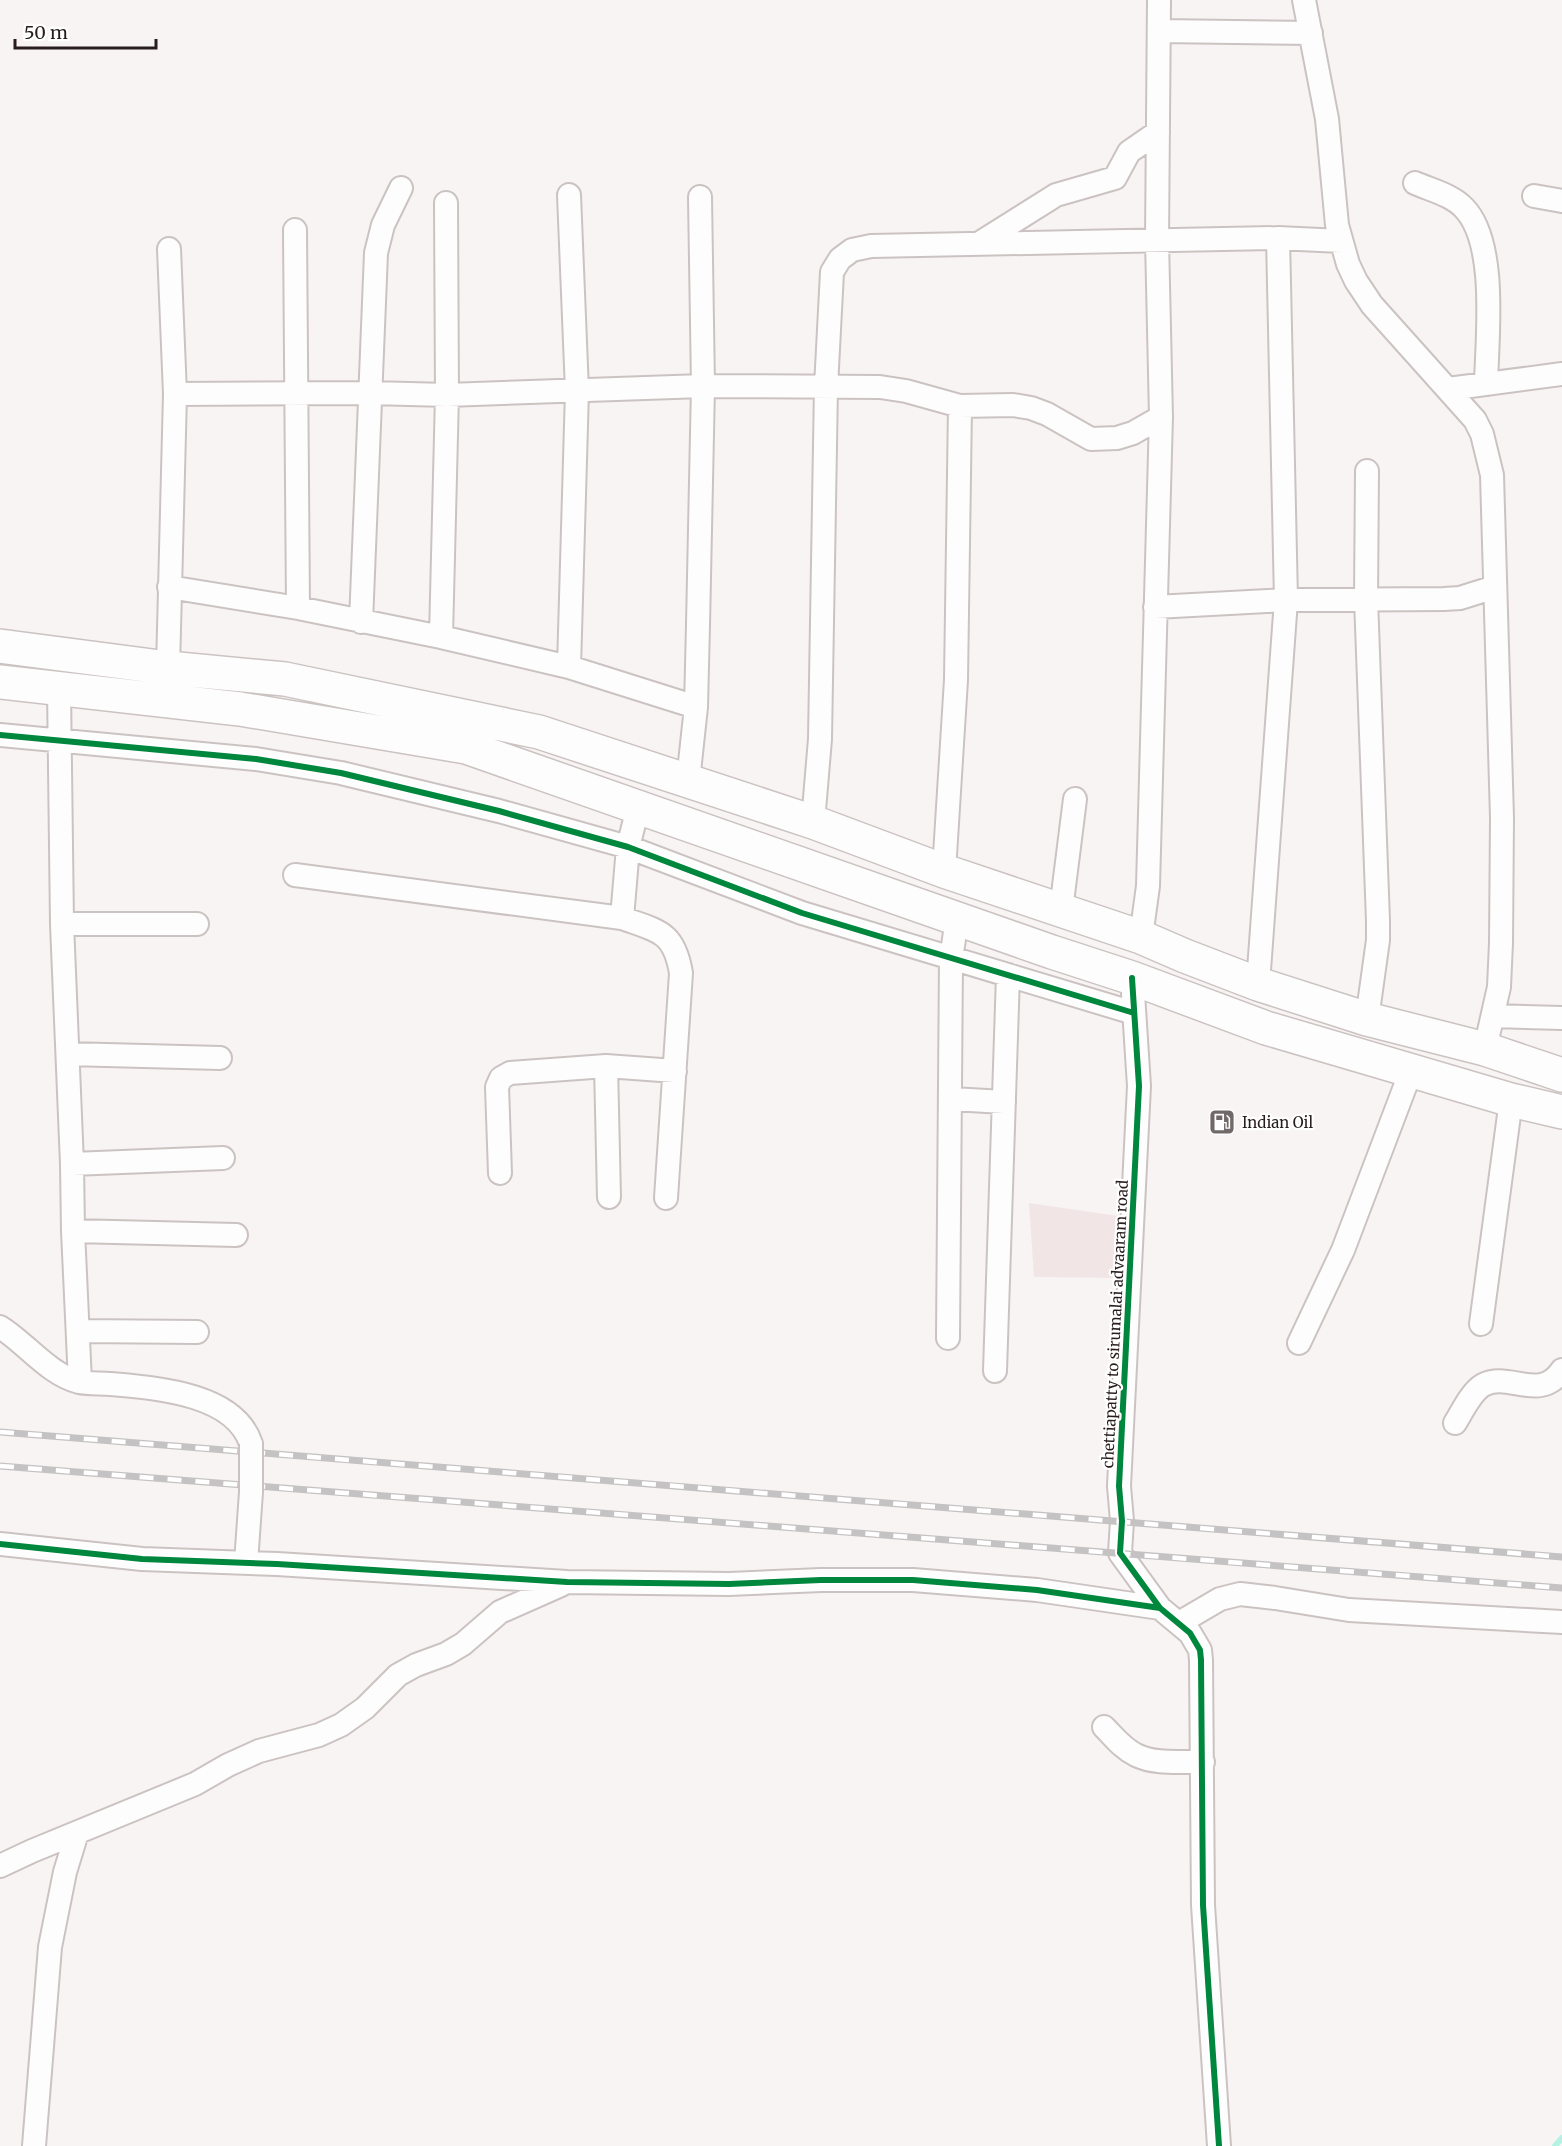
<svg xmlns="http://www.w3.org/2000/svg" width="1562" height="2146" font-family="Merriweather,serif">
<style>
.built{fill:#f1e5e5}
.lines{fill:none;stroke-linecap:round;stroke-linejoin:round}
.stream{stroke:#b5f2e3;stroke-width:6}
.minor-casing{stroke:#cbc3c2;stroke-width:26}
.highway-casing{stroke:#cbc3c2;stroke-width:36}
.minor{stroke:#fefdfd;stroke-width:22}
.highway{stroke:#fefdfd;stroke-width:33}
.rail-casing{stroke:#c4c2c2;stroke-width:7}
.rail{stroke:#fff;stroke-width:4.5;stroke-dasharray:14;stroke-linecap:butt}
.minor-bridge-casing{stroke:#cbc3c2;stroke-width:26;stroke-linecap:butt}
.minor-bridge{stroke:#fefdfd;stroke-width:22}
.cycleway-casing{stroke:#fff;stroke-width:10}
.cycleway{stroke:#00873e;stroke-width:6}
.labels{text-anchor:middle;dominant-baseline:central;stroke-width:4.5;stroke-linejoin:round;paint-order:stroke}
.poi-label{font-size:15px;fill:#281c1c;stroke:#fff;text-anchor:start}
.street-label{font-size:15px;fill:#281c1c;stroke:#fff}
</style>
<rect width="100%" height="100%" fill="#f9f4f4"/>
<path class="built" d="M1029 1203 1125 1217 1123 1278 1034 1277Z"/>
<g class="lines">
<path class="stream" d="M1555 2146 1562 2138"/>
<defs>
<path id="minor" d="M1304 0 1327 119 1337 225 1348 264 1356 281 1372 305 1475 420 1482 434 1492 475 1502 818 1501 943 1499 987 1485 1049
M1159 31 1311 33
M1415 183C1431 190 1452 195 1464 208 1498 243 1487 338 1486 384
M569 195 577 391 569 667
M1534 196 1562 201
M295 230 298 608
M978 244 1056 195 1115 178 1129 152 1158 132
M1448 389 1562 374
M175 394 371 393 447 395 703 386 880 387 906 391 960 406 1013 405 1031 408 1047 414 1091 439 1117 438 1133 433 1161 417
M1367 471 1366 599 1378 921V940L1367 1019
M169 587 298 608 441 637 569 667 696 707
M1155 607 1286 600 1444 599 1460 598 1495 587
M361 622 376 253 383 225 401 188
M441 637 447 395 446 203
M168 668 175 394 169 249
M59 689 62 924 72 1164 73 1231 80 1382
M0 735 256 759 341 773 499 811 628 847 802 913 1134 1013
M688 781 696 707 698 625 703 386 700 197
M638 808 628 847 622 918C658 931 674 931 681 973L666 1198
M813 822 820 739 826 387 832 272 840 259 852 250 871 246 1278 238 1341 241
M944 871 956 680 960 406
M295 875 622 918
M1061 910 1075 799
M62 924H197
M1141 937 1148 886 1161 417 1157 240 1159 0
M1132 978 1139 1086 1119 1486 1122 1521 1120 1553 1160 1608 1190 1633 1200 1650 1201 1660 1203 1905 1219 2146
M1258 984 1286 600 1278 238
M1493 1016 1562 1018
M68 1054 220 1058
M606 1066 609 1197
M952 1099 1004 1102
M72 1164 223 1158
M500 1173 497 1087 501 1078 510 1073 606 1066 675 1071
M73 1231 236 1235
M1481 1324 1511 1100
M0 1327C26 1343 48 1374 79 1382 89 1384 101 1383 111 1384 155 1388 235 1393 251 1444
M79 1331 197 1332
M948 1338 951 959 957 919
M1299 1343 1343 1250 1411 1071
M995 1371 1008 975
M1455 1423C1462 1412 1471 1392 1483 1385 1509 1371 1540 1403 1562 1370
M0 1544 142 1559 277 1564 567 1582 729 1584 821 1580H913L1037 1590 1160 1608
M246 1563 251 1492
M1179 1623 1220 1599 1240 1594 1275 1598 1349 1610 1562 1622
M1104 1727C1114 1737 1123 1749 1136 1755 1156 1765 1182 1761 1203 1762
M0 1866 32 1851 195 1784 228 1765 259 1751 319 1735 341 1725 365 1708 398 1675 416 1665 446 1654 463 1644 500 1612 561 1585
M34 2146 50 1947 65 1872 77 1833"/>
<path id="highway" d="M0 646 168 668 285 679 539 732 813 822 944 871 1141 937 1185 956 1258 984 1367 1019 1485 1049 1562 1075
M0 682 240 709 466 747 1052 952 1132 978 1266 1028 1511 1100 1562 1112"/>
</defs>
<use href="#minor" class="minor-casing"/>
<use href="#highway" class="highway-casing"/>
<use href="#minor" class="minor"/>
<use href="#highway" class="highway"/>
<defs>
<path id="rail" d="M0 1432 1562 1557
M0 1466 1562 1588"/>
</defs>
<use href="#rail" class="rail-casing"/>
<use href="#rail" class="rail"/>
<defs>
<path id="minor-bridge" d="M251 1492V1444"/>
</defs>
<use href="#minor-bridge" class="minor-bridge-casing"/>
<use href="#minor-bridge" class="minor-bridge"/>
<defs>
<path id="cycleway" d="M0 735 256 759 341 773 499 811 628 847 802 913 1134 1013
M1132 978 1139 1086 1119 1486 1122 1521 1120 1553 1160 1608 1190 1633 1200 1650 1201 1660 1203 1905 1219 2146
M0 1544 142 1559 277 1564 567 1582 729 1584 821 1580H913L1037 1590 1160 1608"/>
</defs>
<use href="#cycleway" class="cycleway-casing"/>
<use href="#cycleway" class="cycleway"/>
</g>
<defs>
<symbol id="fuel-square" viewBox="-11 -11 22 22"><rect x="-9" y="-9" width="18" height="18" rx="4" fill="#716868" stroke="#fff"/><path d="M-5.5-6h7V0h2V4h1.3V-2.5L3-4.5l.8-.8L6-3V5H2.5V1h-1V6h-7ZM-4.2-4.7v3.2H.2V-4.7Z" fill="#fff"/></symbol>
</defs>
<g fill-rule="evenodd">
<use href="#fuel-square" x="1207" y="1107" width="30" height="30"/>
</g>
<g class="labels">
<g class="poi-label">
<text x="1242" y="1122">Indian Oil</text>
</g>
<g class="street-label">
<text transform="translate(1115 1324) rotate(-87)">chettiapatty to sirumalai advaaram road</text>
</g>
</g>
<path d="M15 39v9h141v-9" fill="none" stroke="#281c1c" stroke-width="3"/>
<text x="24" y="39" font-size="18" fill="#281c1c" stroke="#ffffff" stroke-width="4.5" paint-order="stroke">50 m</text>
</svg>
